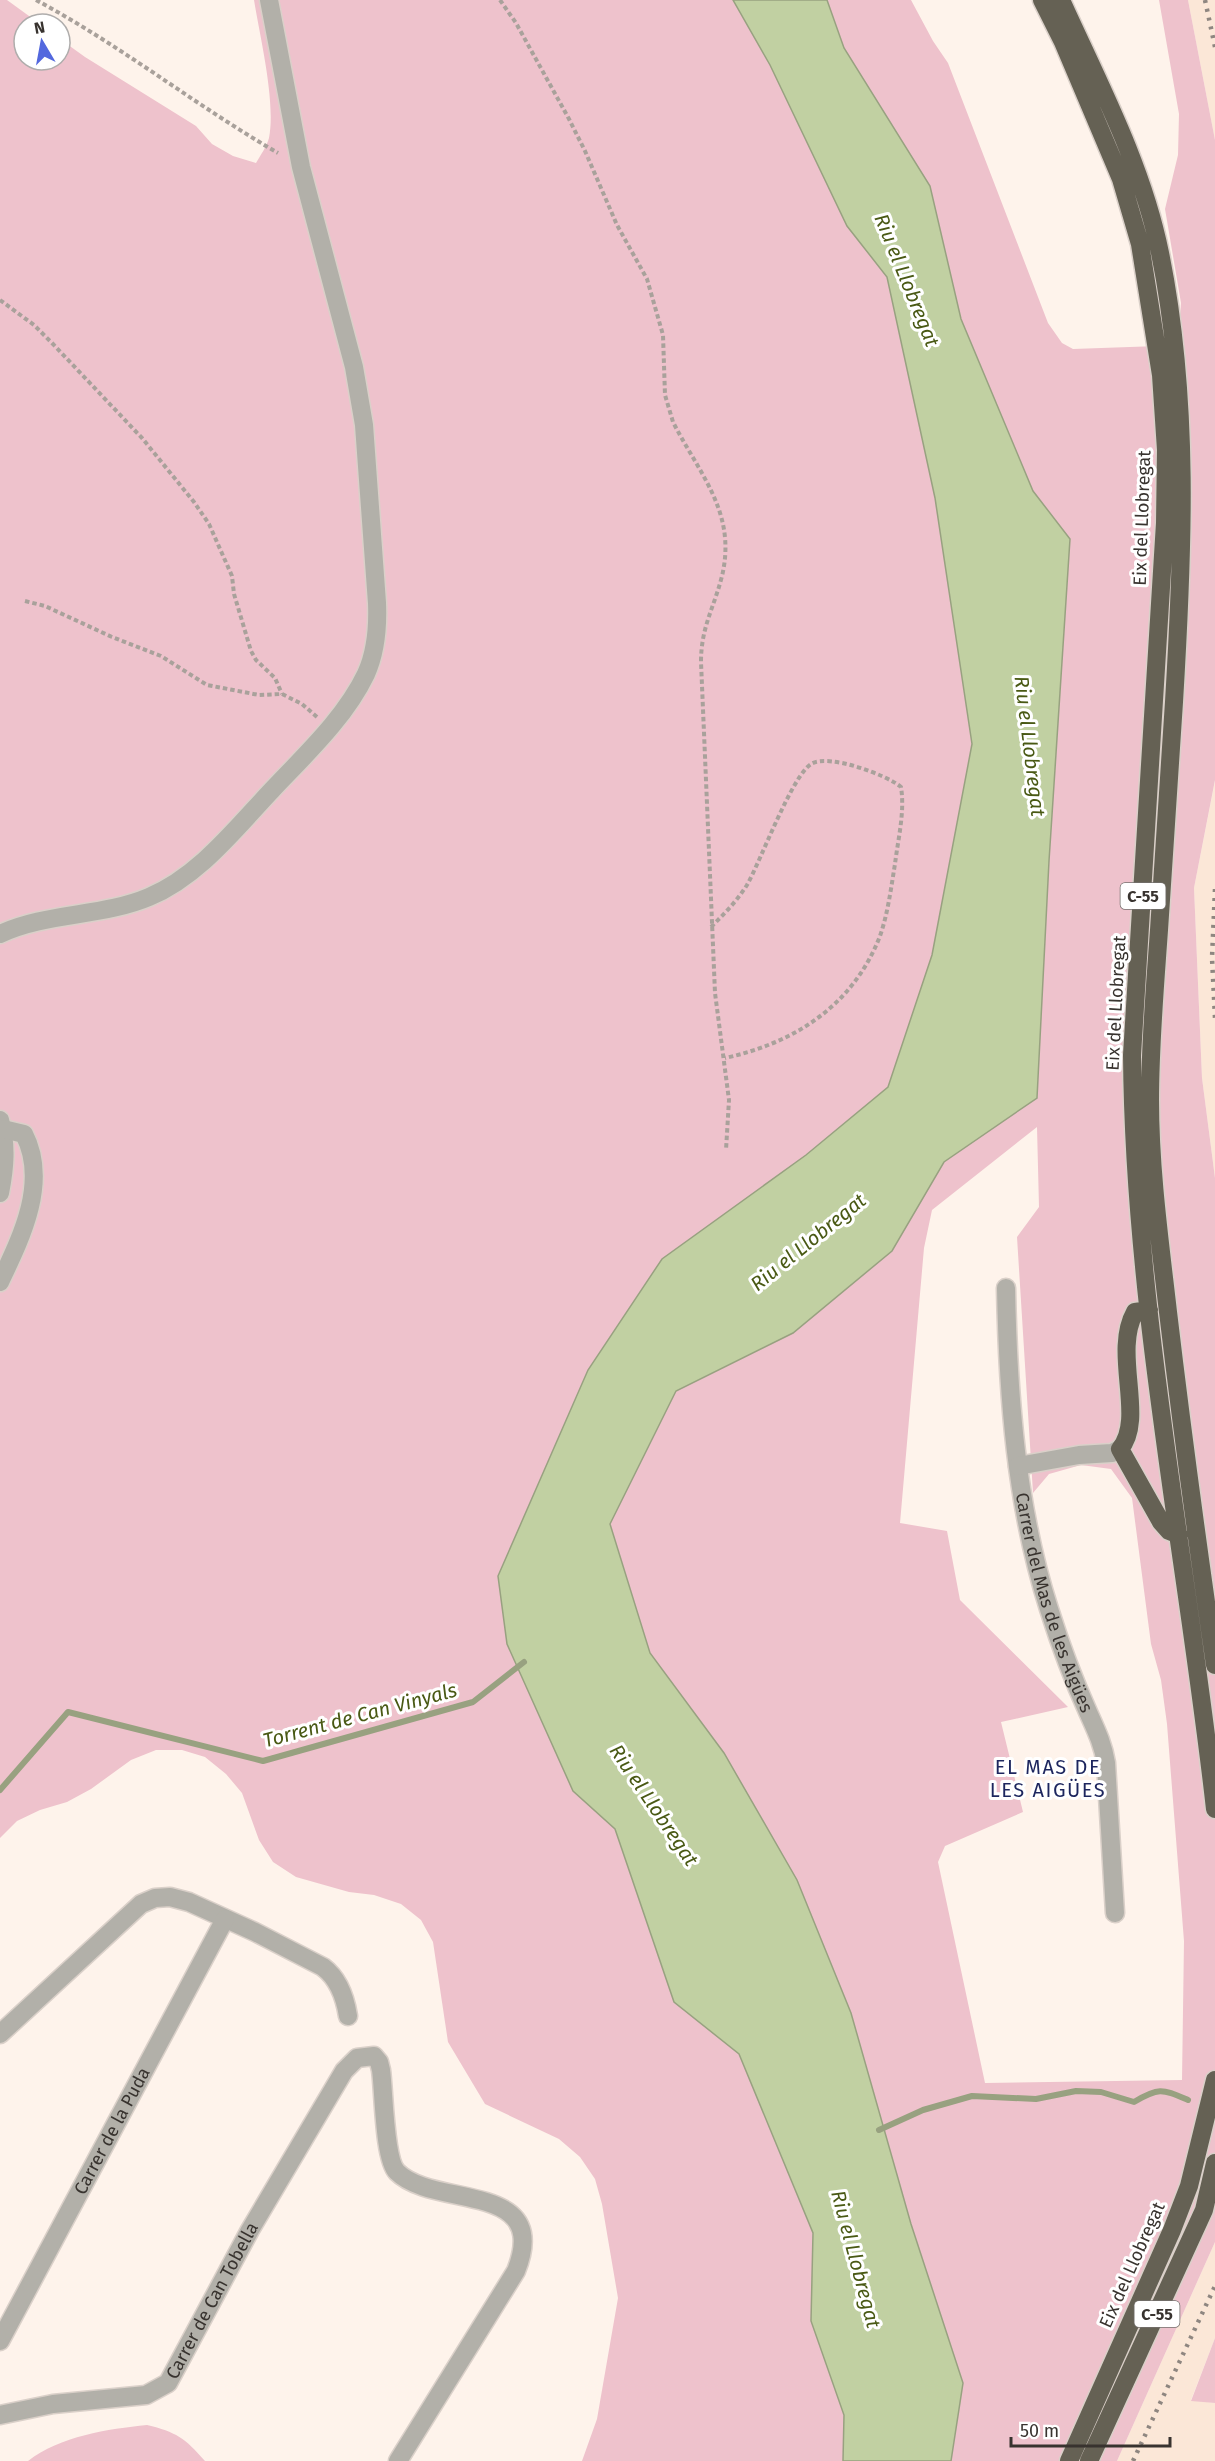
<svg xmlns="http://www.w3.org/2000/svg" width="1215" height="2461" font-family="'Fira Sans',sans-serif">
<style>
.built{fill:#fbe7d7}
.green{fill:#eec2cc;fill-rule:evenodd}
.water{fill:#c1d0a2;stroke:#98a180;stroke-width:1.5}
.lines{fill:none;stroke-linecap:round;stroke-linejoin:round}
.stream{stroke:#98a180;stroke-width:6}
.minor-casing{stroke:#dad0c9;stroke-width:21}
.highway-casing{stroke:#dad0c9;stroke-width:21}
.path{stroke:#a9a19b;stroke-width:4;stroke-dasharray:4.5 3;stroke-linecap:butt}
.minor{stroke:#b2b0a9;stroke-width:18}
.highway{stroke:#656154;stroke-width:18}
.rail{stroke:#8e8680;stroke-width:4.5;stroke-dasharray:3 6;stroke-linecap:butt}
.labels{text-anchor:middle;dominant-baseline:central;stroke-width:6;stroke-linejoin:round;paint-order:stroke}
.shield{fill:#fff;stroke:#74706d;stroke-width:1.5}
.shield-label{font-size:16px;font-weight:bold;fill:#38332f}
.street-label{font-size:18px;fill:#38332f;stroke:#fff}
.water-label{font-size:20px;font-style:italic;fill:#495914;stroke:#fff}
.neighbourhood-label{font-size:20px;letter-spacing:1.5px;fill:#1d265e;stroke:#fff}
</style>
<rect width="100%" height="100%" fill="#fef3eb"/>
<path class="built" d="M1188 0H1215V140Z
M1215 781V1178L1202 1078 1194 888Z
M1215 2242V2338L1191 2400 1215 2403V2461H1117Z"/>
<path class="green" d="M0 0H7L40 24H24V60H60V39L85 57 196 126 212 144 233 156 256 163C260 156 267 146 269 138 276 102 260 37 254 0H733L770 65 847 226 887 277 935 498 972 744 932 955 888 1087 806 1155 507 1644 573 1791 615 1829 674 2002 739 2054 813 2233 811 2321 844 2415 843 2461H582L597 2419 618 2298 602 2204 595 2179 580 2157 559 2139 485 2104 448 2042 433 1942 421 1920 401 1904 374 1895 349 1892 296 1877 273 1862 259 1840 242 1793 226 1774 205 1757 182 1750H156L131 1760 91 1789 67 1802 40 1810 17 1821 0 1838Z
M827 0H911L933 41 948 63 1048 323 1062 343 1073 349 1158 346 1180 317 1181 303 1165 209 1178 155 1179 114 1159 0H1188L1215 140V780L1194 888 1202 1078 1215 1178V2242L1117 2461H951L963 2383 911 2224 851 2013 797 1880 724 1753 650 1653 610 1524 676 1391 793 1333 892 1251 944 1162 1037 1098 1049 861 1070 539 1033 491 961 319 930 186 844 48ZM1037 1127 1039 1207 1017 1237 1033 1493 1049 1474 1081 1465 1111 1469 1132 1498 1151 1644 1161 1680 1167 1724 1184 1941 1182 2080 985 2083 938 1862 945 1846 1023 1812 1001 1722 1068 1707 960 1600 947 1531 900 1523 924 1248 932 1210Z
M1215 2338V2403L1191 2401Z
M147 2425C176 2432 185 2438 205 2461H28C60 2436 108 2429 147 2425Z"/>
<path class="water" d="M733 0H827L844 48 930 186 961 319 1033 491 1070 539 1049 861 1037 1098 944 1162 892 1251 793 1333 676 1391 610 1524 650 1653 724 1753 797 1880 851 2013 911 2224 963 2383 951 2461H843L844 2415 811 2321 813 2233 739 2054 674 2002 615 1829 573 1791 507 1644 498 1576 588 1370 662 1259 806 1155 888 1087 932 955 972 744 935 498 887 277 847 226 770 65Z"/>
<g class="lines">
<path class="stream" d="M0 1790 68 1712 263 1761 473 1702 524 1662
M879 2130 923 2110 972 2096 1036 2099 1076 2091 1101 2092 1134 2102C1159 2087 1162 2089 1188 2100"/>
<defs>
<g id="minor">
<path d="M0 934C47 912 102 917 149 897 199 876 235 829 272 790 305 755 345 718 366 674 376 652 378 627 377 603L364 425 354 367 301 167 269 0"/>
<path d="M0 1193C5 1168 7 1145 0 1120"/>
<path d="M0 1282C21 1238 49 1182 24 1134L3 1129"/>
<path id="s1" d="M1006 1288C1008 1396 1016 1506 1049 1609 1060 1644 1073 1679 1088 1712 1096 1730 1103 1744 1106 1763L1115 1913"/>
<path d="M1018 1466 1079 1455 1112 1453 1120 1449"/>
<path d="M0 2034 141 1904 155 1898 170 1897 189 1902 255 1932 323 1967C339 1979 345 1997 348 2016"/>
<path id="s2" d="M0 2341 225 1919"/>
<path id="s3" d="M0 2415 53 2404 146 2395 168 2383 250 2230 344 2071 357 2058 374 2056 379 2062 381 2070C384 2091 384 2159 397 2172 434 2209 552 2180 516 2271L398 2461"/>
</g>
<path id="highway" d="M1042 0 1063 42 1121 179 1140 244 1161 375 1166 450 1165 523 1132 1055C1134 1308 1187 1558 1215 1809
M1061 0C1098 82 1142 164 1160 253 1190 400 1183 553 1174 702 1169 778 1164 854 1159 930 1155 987 1150 1043 1150 1100 1150 1171 1160 1242 1168 1312 1182 1430 1198 1548 1215 1665
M1149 1310 1135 1312C1112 1353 1146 1418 1120 1449L1161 1522 1169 1531 1179 1535
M1069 2461 1172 2230 1189 2186 1215 2080
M1089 2461 1204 2210 1215 2163"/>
</defs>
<use href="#minor" class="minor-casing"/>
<use href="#highway" class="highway-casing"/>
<path class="path" d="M36 0C120 45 195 105 278 153
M500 0 516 23 569 119 585 151 617 225 647 279 663 335 665 395 673 422C700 475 737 513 722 576 714 608 701 627 701 662L715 993 729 1100 726 1150
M0 300 34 325 52 343 142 438 194 502 209 524 232 576 234 594 251 651 256 660 275 678 282 694
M25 601 45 606 112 637 161 656 207 685 259 695 282 694 302 704 317 717
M711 927C724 914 737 901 747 885 761 860 792 776 811 764 828 753 887 775 901 787 905 812 898 839 895 864 891 888 888 913 880 936 853 1006 794 1043 725 1058"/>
<use href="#minor" class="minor"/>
<use href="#highway" class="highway"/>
<path class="rail" d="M1205 0 1215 47
M1215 889 1212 958 1215 1018
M1133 2461 1215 2286"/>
</g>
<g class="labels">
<g class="shield">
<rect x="1120.5" y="883" width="45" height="26" rx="4.5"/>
<rect x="1134.5" y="2301" width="45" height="26" rx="4.5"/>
</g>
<g class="shield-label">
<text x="1143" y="896">C-55</text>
<text x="1157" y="2314">C-55</text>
</g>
<g class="street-label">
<text transform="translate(1142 518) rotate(-88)">Eix del Llobregat</text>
<text transform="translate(1116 1003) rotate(-87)">Eix del Llobregat</text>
<text stroke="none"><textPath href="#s1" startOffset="320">Carrer del Mas de les Aigües</textPath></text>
<text stroke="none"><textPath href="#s2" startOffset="238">Carrer de la Puda</textPath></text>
<text transform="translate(1132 2265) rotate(-66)">Eix del Llobregat</text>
<text stroke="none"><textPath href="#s3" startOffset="266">Carrer de Can Tobella</textPath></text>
</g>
<g class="water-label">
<text transform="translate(907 280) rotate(68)">Riu el Llobregat</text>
<text transform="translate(1030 746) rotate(83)">Riu el Llobregat</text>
<text transform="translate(808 1242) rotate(-39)">Riu el Llobregat</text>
<text transform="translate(360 1715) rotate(-15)">Torrent de Can Vinyals</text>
<text transform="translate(654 1805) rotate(56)">Riu el Llobregat</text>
<text transform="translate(856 2259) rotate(75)">Riu el Llobregat</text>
</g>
<g class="neighbourhood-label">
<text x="1048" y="1767">EL MAS DE<tspan x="1048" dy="23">LES AIGÜES</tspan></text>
</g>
</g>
<g transform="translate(42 42) rotate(350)"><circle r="28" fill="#ffffff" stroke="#afadac" stroke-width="1.5"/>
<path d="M0-4.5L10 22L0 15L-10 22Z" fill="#5368de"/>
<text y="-9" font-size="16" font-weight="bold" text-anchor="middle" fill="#38332f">N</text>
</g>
<path d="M1011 2437v9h159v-9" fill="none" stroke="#38332f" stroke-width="3"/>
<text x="1020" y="2437" font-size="18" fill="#38332f" stroke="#ffffff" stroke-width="4.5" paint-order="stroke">50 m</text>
</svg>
